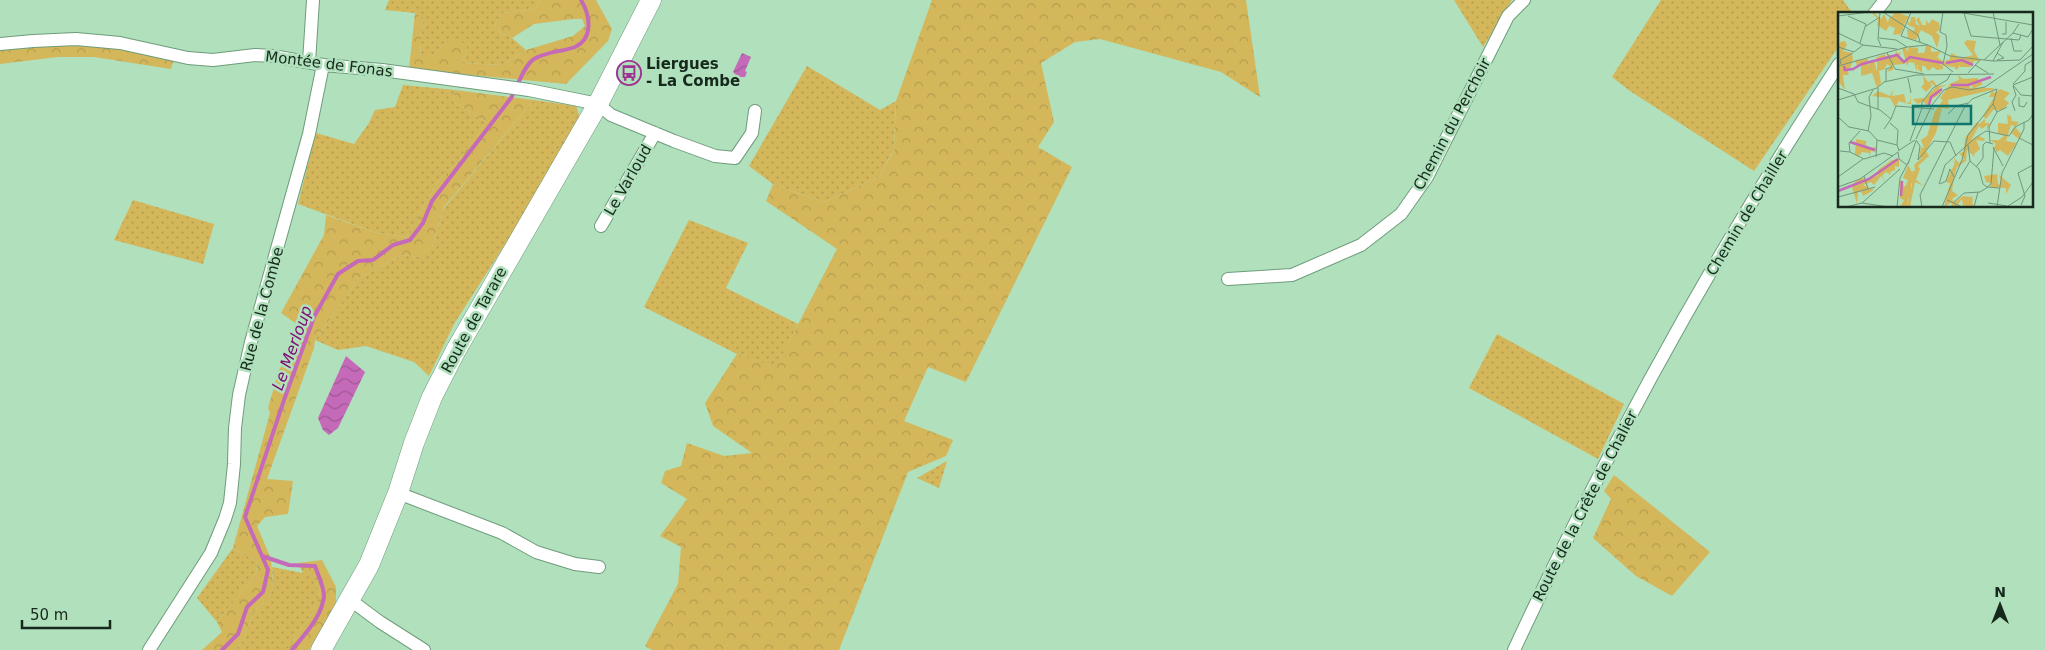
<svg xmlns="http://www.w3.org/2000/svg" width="2045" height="650" font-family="'DejaVu Sans',sans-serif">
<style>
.grass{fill:url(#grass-dots)}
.forest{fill:url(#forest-crowns)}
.water{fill:url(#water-waves)}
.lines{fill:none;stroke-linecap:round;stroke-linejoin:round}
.stream{stroke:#c56ab8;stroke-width:4}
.street-casing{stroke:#6f9c7b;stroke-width:14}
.primary-casing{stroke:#6f9c7b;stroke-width:21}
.street{stroke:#fff;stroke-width:12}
.primary{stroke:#fff;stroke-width:20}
.labels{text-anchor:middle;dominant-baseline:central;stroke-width:5;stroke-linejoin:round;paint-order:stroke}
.street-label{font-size:15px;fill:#16291c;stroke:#b0e0bc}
.poi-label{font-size:15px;font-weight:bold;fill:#16291c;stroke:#b0e0bc;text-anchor:start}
.water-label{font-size:16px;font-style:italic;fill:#820e78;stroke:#b0e0bc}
.inset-river{fill:none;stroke:#c56ab8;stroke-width:2.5}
.inset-road{fill:none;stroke:#72977c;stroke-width:1}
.view{fill:#0f766e;fill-opacity:0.15;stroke:#0f766e;stroke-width:2.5}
.inset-edge{fill:none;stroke:#16291c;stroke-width:2.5}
</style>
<defs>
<pattern id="grass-dots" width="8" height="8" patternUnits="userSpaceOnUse" patternTransform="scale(1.25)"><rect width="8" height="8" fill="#d4b75b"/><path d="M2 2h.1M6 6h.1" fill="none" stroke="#b59d4f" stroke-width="1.8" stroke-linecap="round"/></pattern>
<pattern id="forest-crowns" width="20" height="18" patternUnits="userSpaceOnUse" patternTransform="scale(1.25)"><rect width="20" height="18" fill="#d4b75b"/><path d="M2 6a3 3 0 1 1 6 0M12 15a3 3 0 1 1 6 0" fill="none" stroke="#b59d4f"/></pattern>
<pattern id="water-waves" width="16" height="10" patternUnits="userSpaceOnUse" patternTransform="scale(1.25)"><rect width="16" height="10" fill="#c56ab8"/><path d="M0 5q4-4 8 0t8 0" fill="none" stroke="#9f5795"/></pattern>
</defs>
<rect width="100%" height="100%" fill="#b0e0bc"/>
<path class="grass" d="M389 0H541L535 9 501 13 495 25 501 33 512 38 526 50 503 65 462 63 467 49 448 40 433 56H420L423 18 415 13 385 10Z
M1454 0H1512L1483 47Z
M1661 0H1843L1853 14H1839V46L1754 171 1630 91 1612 77Z
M807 66 880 110 896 101 894 149 879 177 824 202 773 184 749 166Z
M403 85 455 90 453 101 486 122 456 164 439 180 406 237 377 233 298 204 316 133 354 144 369 123 375 110 395 107Z
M534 100 576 106 580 118 527 210 454 324 429 376 414 362 366 346 338 350 315 340 359 278 402 255 418 257 432 247 444 208Z
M133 200 214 224 203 264 114 240Z
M689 220 748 243 726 288 798 324 776 368 737 354 644 307Z
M1497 334 1624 404 1598 459 1469 388Z
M947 461 939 488 917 478Z
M233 548 257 562 256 574 217 622 197 598Z
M272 567 303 573H313L320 595 311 615 287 650H235L244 639 253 613 268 599 273 587Z"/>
<path class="forest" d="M541 0H596L612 29 608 41 566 84 409 69 415 13 423 18 420 56H433L448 40H456L466 44 467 49 462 63 503 65 526 50 573 36 585 26 582 19H573L534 24 512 38 501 33 495 25 501 13 535 9Z
M932 0H1246L1260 97 1221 72 1100 39 1075 42 1041 63 1054 122 1038 147 1072 167 966 382 928 367 904 421 953 440 946 456 908 472 839 650H652L645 646 678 584 681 547 660 536 687 499 661 483 665 471 681 466 687 443 724 456 752 453 713 426 705 403 737 354 776 367 837 249 766 201 773 184 824 202 879 177 894 150 896 101Z
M71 44 114 47 174 59 171 69 94 57H58L0 64V50Z
M455 90 534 100 444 207 432 247 418 257 402 255 359 278 315 340 314 348 267 479 293 481 288 514 265 517 257 526 271 559 273 587 268 599 253 613 244 639 235 650H202L222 632 217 622 256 574 257 562 233 548 270 413 268 408 279 370 305 330 281 313 324 235 326 215 377 233 406 237 439 180 456 164 486 122 453 101Z
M1614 475 1710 552 1672 596 1636 576 1593 538 1611 499 1604 491Z
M322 560 336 587V606L309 650H287L311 615 320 595 313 573H303L298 563Z"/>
<path class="water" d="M742 53 751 57 745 71 747 72 745 77H738L733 72Z
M346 356 365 372 338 428 329 435 323 430 318 418Z"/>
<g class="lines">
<path class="stream" d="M222 650 238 634 247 607 263 592 268 570 262 556
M292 650C304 635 322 617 324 596 324 587 318 575 315 566L289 565 262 556 245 517 284 400 314 317 338 274 358 261 373 260 393 245 410 240 423 223 432 201 511 98C517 87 525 64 534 59 547 51 562 52 575 47 594 38 590 15 581 0"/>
<defs>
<path id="street" d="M1874 14 1885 0
M0 44 33 41 76 39 120 43 188 58 213 60 255 55 273 56 323 65 382 70 529 90 598 104 611 115 674 141 715 156 735 158 752 133 755 111
M309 62 313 0
M601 226 655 133
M1228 279 1292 275 1361 245 1401 214 1427 177 1508 16 1524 0
M398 493 502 533 536 552 575 564 599 567
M349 599 380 622 424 650
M149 650 211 553 225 519 230 503 234 464 235 428 239 395 251 342 309 134 323 65
M1514 650C1608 447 1716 251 1839 64"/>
<path id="primary" d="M321 650 369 565 398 493 414 443 432 397 456 350 598 104 651 0"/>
</defs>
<use href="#street" class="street-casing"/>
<use href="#primary" class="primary-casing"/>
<use href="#street" class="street"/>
<use href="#primary" class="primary"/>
</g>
<defs>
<symbol id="bus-ring" viewBox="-11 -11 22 22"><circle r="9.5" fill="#b0e0bc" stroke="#9e3292" stroke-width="1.5"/><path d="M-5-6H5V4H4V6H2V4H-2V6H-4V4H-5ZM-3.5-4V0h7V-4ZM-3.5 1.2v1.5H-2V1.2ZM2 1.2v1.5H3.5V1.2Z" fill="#9e3292"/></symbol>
</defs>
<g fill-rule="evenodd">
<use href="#bus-ring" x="615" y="59" width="28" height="28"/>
</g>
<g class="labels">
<g class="street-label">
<text transform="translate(329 64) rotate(7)">Montée de Fonas</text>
<text transform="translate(1452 124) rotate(-62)">Chemin du Perchoir</text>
<text transform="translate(628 180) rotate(-60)">Le Varloud</text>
<text transform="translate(1747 213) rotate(-59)">Chemin de Chailler</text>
<text transform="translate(262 309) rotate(-75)">Rue de la Combe</text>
<text transform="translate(474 320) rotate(-61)">Route de Tarare</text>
<text transform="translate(1585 506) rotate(-63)">Route de la Crête de Chalier</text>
</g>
<g class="poi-label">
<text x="646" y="64">Liergues<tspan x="646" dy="17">- La Combe</tspan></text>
</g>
<g class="water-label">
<text transform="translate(292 348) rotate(-70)">Le Merloup</text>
</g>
</g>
<g transform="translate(1838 12)">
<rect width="195" height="195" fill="#b0e0bc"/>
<path d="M33 0H39L37 2 43 7 46 2 50 11 51 6 57 2 49 0H57L72 5 68 8 72 11 73 5H77L78 12 82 14 78 8 81 5 84 13H88V8L91 12 94 7 101 11 102 18 98 20 102 24 99 36 94 24 83 18 78 28 70 26 69 17 75 20 77 16 70 13 68 8 63 22 55 23 57 16 51 14 48 19 39 13 40 7ZM129 28 138 29 136 39 142 49H136L132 55H122V53L119 58 114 53 110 55 113 41 123 46 135 43 126 31ZM7 29 9 33 5 39 14 41 15 48 12 56H9L11 63H5L7 78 0 69V38L2 30ZM88 34H93V40L103 39 99 45 105 50 101 51 104 54 84 51V61L79 56 81 52 71 50 69 54 64 36 68 35 69 40 71 35 80 36V41H86ZM59 38V42L63 40 61 46 65 51 55 52V58L48 60 53 55 49 52 47 57 41 59 43 71 39 76 34 61 23 64V53L19 54 17 48 30 47V53L36 48 39 60V49L43 48 37 46 47 42 48 47 51 46 49 42 56 44ZM85 63 90 70 95 68 99 74 109 73 101 76 103 81 91 89 90 95 85 89 80 92 75 87 87 86 98 75 92 70 94 74 88 80 83 75 86 72ZM120 63 125 67 139 66 145 72 135 77 133 71 111 72 121 68ZM55 77 54 84 66 82 68 91 72 90 73 83V92H71L61 89 57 95 52 86 34 84 40 79 52 84ZM162 77 172 81 166 87 171 91 164 98H155L148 107 145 104 156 85H151L154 79 157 81ZM169 103 173 104 174 109 181 110 177 115 183 122 181 127 173 121 177 114 173 113 168 129 179 131 170 144 162 138 159 140 156 135 158 132 152 128H161L166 124 160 121V111L170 112ZM147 107V111H152L149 119V113L144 117 141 114 133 128 141 124 147 127 146 129 138 128 142 137 136 142 137 145 129 138 128 149 119 155 116 165 114 179 120 183 114 187 117 190 125 184 134 185V182L135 195H125L124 187 118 195H113L114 190 106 195 112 171 108 170 117 151 113 149 117 150 116 146 121 151 126 147 121 141 126 140 127 126 139 110 141 112ZM18 127 28 129V135L29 133 31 136 38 135V140L33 139 31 145V141L24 140 21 144 17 142ZM67 147 61 148V155L57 154V158L52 160 53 163 48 160 44 164 48 171 43 164 36 173 33 170 25 173 36 178 25 184 23 179 20 180 19 192 14 175 17 170 25 165 26 169 40 163V158L54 148ZM70 153 77 166 73 172 74 178 66 180 71 183 69 195H62L66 188 62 186V168L67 175 70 168 65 166ZM159 162 160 172 162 173 163 168 161 163 173 173 168 182V176L152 175 153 171 148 170 146 164Z" fill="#d4b75b"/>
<path d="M88 41V46L94 48 100 49 98 45 107 50 109 48H122L123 46 133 52 113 48 110 52 115 53V55L105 53V57L99 58 95 55 90 59 87 54 79 53V60L76 51H101L103 54 106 50 86 46 80 49 73 46 72 50 71 46 66 52 54 53 58 51 57 46 59 51 64 50 59 44H53L59 43 66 50 69 44 77 46 78 43 83 48ZM132 71V76H154L158 77 110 88 111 97 104 96 98 121 88 139 91 144 80 154 82 157 78 168 86 174 77 170 72 195H69L71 187 66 180 67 176 74 178V169L70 168 76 166 74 159H77L76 153 85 145 81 146 83 135 86 136 83 128 89 124 97 99 105 88 102 86 112 72Z" fill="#d4b75b"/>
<path class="inset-river" d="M108 51 124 48 135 53M6 54 7 58 15 57 24 52 59 43 66 50 72 45 105 51M113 73H130L153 65M91 93 93 85 104 77M12 130 37 138M0 179 31 167 60 147M63 184 64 169"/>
<path class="inset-road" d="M42 0 40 27 43 34M45 0 80 23 82 30M73 0 63 24 90 33M105 0 102 20 108 23 109 34 105 52 115 60M120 0 195 13M155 0 162 33M126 1 133 24 181 28 183 23M0 4 31 0M10 4 28 12 22 31M28 14 42 5M0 21 25 33 59 37M175 21 190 25 195 17M164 22H168V10M41 26 58 28 69 35M173 26 176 39H184M0 35 16 40 25 33M49 41 57 57 86 62M146 48 175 21 181 12M159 48 166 46 159 41M155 49 182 48 195 34M155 49 165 30M3 52 2 48 15 41M137 53 150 61M0 54 69 35 90 33 112 44 155 49M130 61 142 48M70 66 73 81M48 70V57L54 55M175 72 187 59V53L195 48M175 73 195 65M175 73 183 83 195 84M175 74 178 83 174 90 177 99M0 76 16 82 20 90 42 98 53 107 46 117M181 85V94L186 95 189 90M0 88 39 76 46 70 78 63 156 62M155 92 159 100 169 95M84 96V90L95 76 109 68 113 61M40 97V76M110 102 118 94 130 91M0 105 11 115 31 119 39 128 59 133 61 138M53 107 58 94 96 97M52 111 60 118 59 133M30 119 33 104 31 85 35 78M181 126 195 133M78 127 94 93 106 78 114 75 131 78 147 75 195 42M78 128 82 134 80 148 96 129 112 130 118 144M72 129 84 96M152 131 151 115 159 100M130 133 132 149 141 157 145 172 149 175 153 172 156 136M155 135 165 154M2 139 12 140 26 147 46 141 55 144M60 139 77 128M12 140 11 131 22 119M60 140 61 147 69 153M38 145 39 128M70 152 78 129M138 155 145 146V133L148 130 155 132M26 164 30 177 37 175M0 165 25 147M121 167 132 149M101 172 107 153 137 126 148 119 171 124 177 115 191 108 195 102M102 172 108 169 112 157 116 165M0 175 22 167 60 140M0 185 30 177M109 188 124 195M116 190 126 181 142 180 150 175 161 176M24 191 62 157M24 191 51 195M150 191 169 194M183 193 187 184 180 161 195 153M170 194 184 185 195 170M8 195 24 191M59 195 62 166 71 149M84 195 82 183 126 96 134 87 159 77M104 195 124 148 130 123 155 92 159 77M136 195 140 180M159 195 164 161 186 117V110"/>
<path class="view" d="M75 94H133V112H75Z"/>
<rect width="195" height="195" class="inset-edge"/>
</g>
<g transform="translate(2000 605)" stroke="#b0e0bc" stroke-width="4" paint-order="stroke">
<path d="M0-4L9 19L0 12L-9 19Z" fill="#16291c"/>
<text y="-8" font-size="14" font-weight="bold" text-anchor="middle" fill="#16291c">N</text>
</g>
<path d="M22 620v8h88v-8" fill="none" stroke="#16291c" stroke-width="2.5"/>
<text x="30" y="620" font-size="15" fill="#16291c" stroke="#b0e0bc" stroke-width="4" paint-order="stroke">50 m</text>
</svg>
